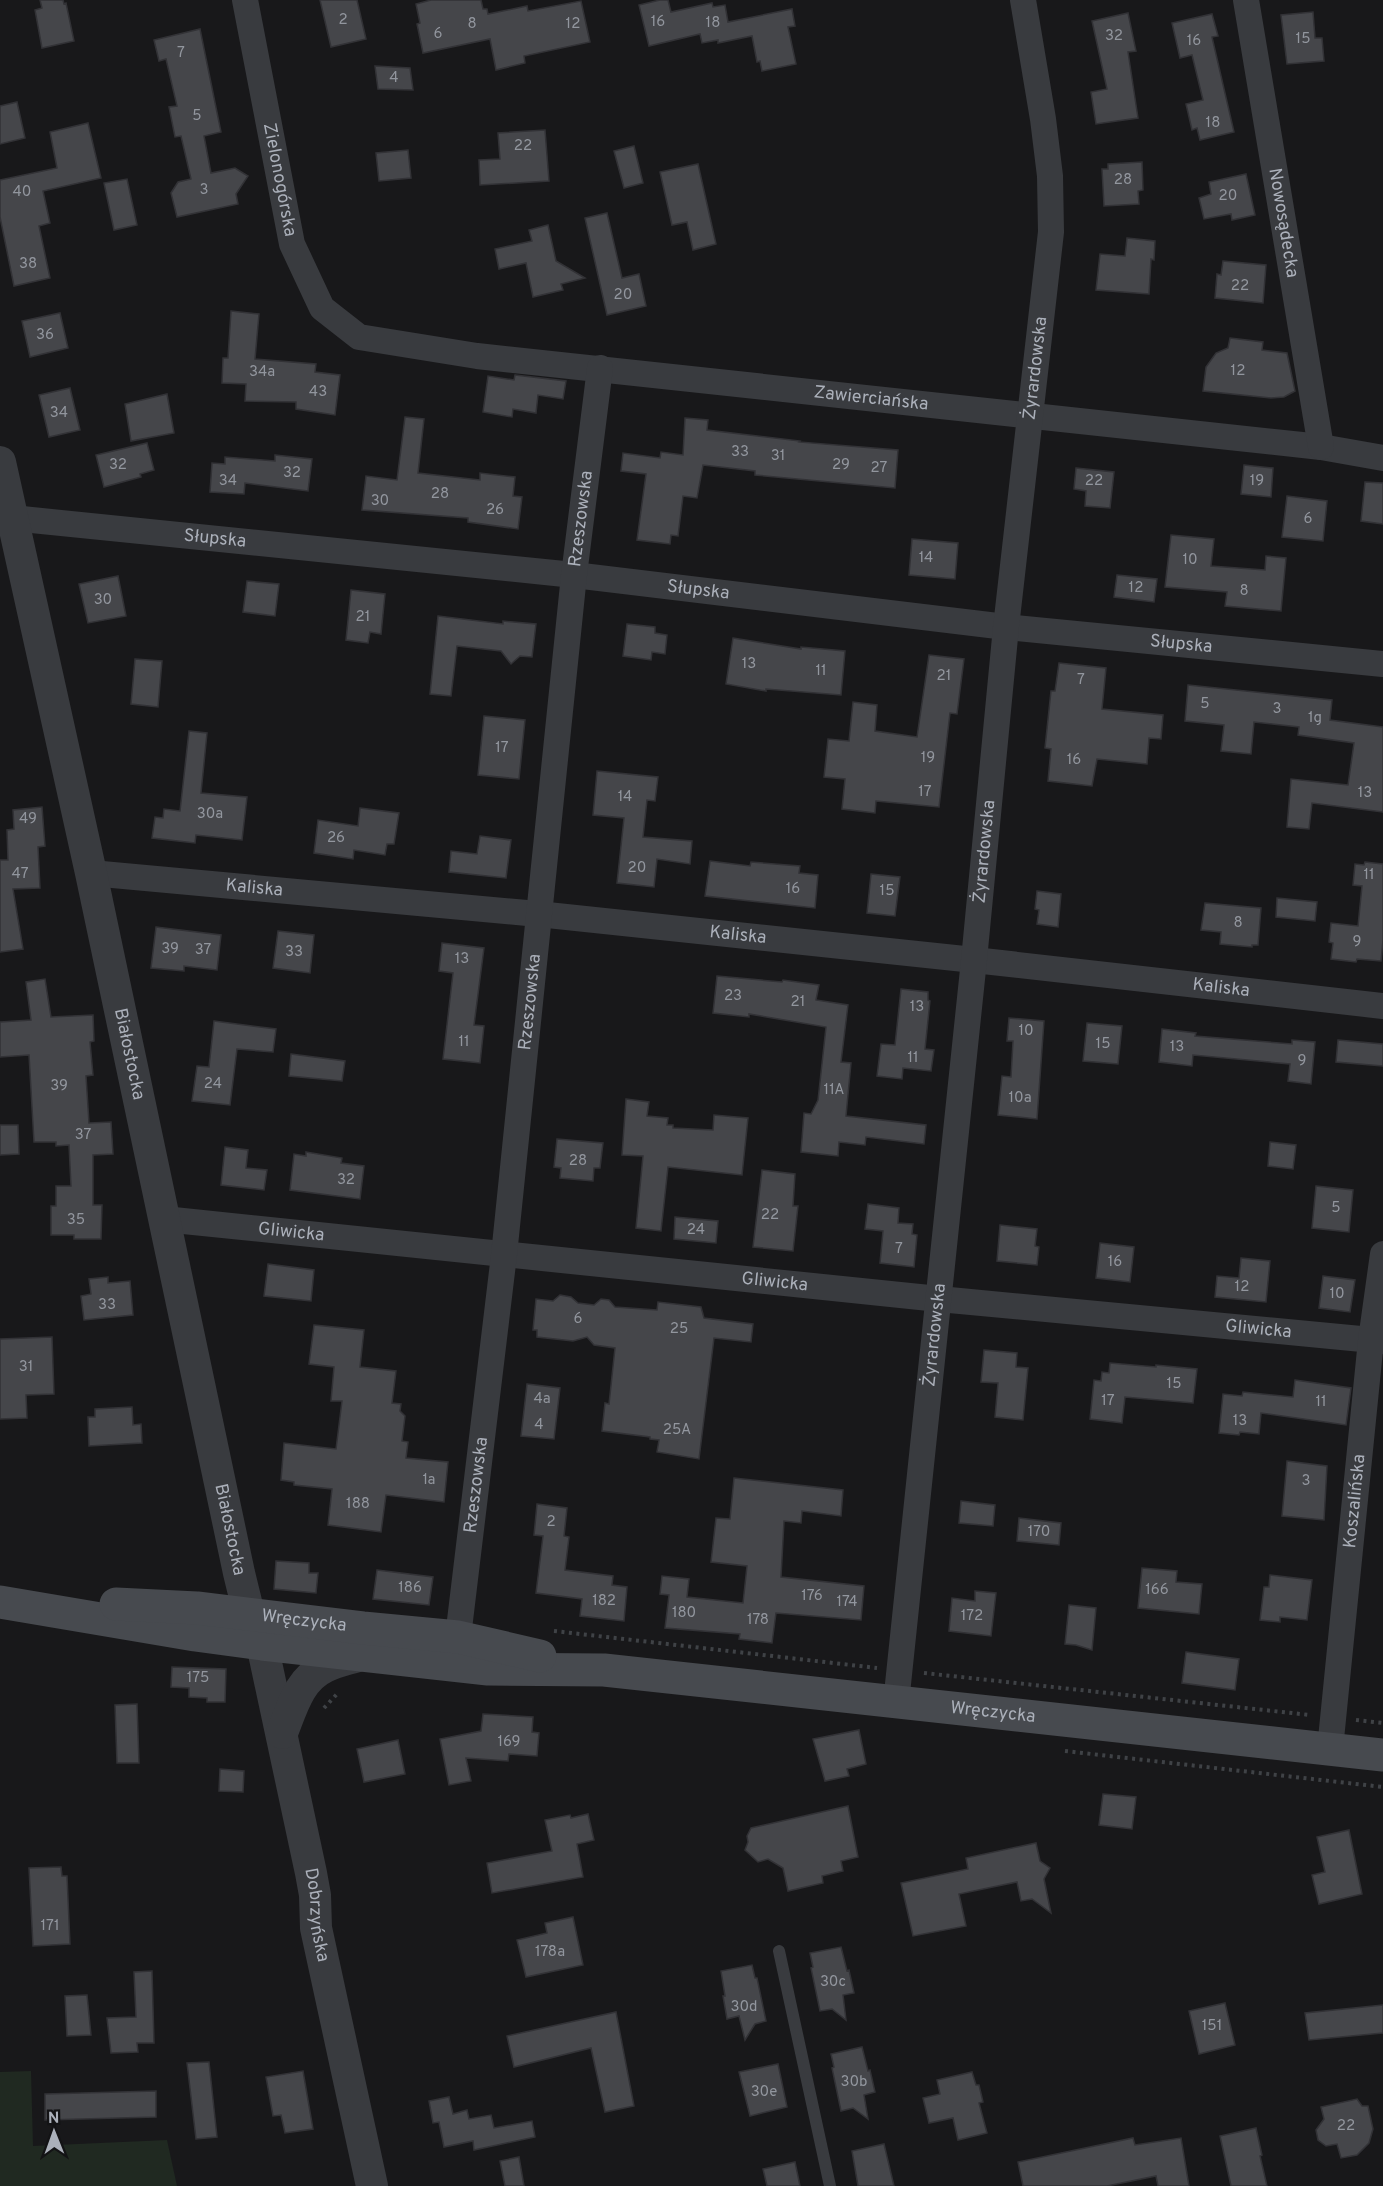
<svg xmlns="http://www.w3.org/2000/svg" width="1383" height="2186" font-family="Overpass,sans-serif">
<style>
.green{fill:#202921}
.building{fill:#45464a;stroke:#323236;stroke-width:1.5}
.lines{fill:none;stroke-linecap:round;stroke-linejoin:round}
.path{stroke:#3f4246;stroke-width:4;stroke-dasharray:3 4.5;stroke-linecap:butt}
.service{stroke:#393b3f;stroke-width:12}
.minor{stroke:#393b3f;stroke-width:26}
.tertiary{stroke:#393b3f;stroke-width:32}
.secondary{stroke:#474a4f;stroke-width:33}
.labels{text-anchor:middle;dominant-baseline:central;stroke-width:5;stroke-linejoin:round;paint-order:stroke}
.number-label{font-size:15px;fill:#92969e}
.street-label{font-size:18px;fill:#abb0ba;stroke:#131315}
</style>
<rect width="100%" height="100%" fill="#18181a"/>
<path class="green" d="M31 2071 33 2146 167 2140 177 2186H0V2072Z"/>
<path class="building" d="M40 0H63L64 4 66 3 74 41 42 48 35 10 42 8Z
M320 0H357L366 39 331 47Z
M431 0H481L483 9H487L488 14 527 6 528 11 581 1 590 42 524 56 525 63 496 70 490 39 423 53 417 24 420 23 416 4Z
M660 0H668L671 12 712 3 713 7 725 5 728 22 792 9 795 26 788 27 796 64 762 71 760 61 757 62 752 36 718 43V40L702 43 700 34 649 46 639 5Z
M1313 12 1315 38H1322L1324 61 1287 64 1281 15Z
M1128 13 1136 51 1128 52 1138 118 1096 124 1091 92 1107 89 1092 21Z
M1212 14 1218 36 1212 37 1234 132 1200 140 1197 128 1192 130 1186 104 1203 100 1192 55 1180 58 1172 23Z
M200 29 221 132 204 136 211 173 235 168 248 176 236 194 238 204 177 217 171 193 178 182 191 179 181 136 175 137 169 107 177 106 166 59 159 61 154 40Z
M375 66 410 68 413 90 378 89Z
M17 102 25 138 0 144V106Z
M88 123 101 178 43 191 50 223 39 226 50 278 14 286 0 217V180L57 168 50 132Z
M545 130 549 181 480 185 479 160 500 159 498 133Z
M634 146 643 183 624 188 614 151Z
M408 150 411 178 379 181 376 153Z
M1142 162 1143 190 1138 191 1139 204 1104 206 1102 169H1108V164Z
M698 164 716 244 693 250 687 222 672 225 660 172Z
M1246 174 1255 215 1232 220 1231 214 1204 219 1199 198 1211 194 1209 182Z
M127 179 137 225 114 230 104 183Z
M607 213 622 278 639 274 646 306 607 315 585 218Z
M548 225 556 261 585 278 561 284 563 290 533 297 526 263 499 269 495 249 532 241 529 230Z
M1127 238 1155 241 1154 260 1151 259 1149 294 1096 290 1100 254 1125 256Z
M1223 261 1266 265 1263 303 1215 298 1217 274 1221 275Z
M231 311 259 314 255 359 316 364 315 372 340 375 335 415 296 409V402L245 401 246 384 222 383 223 358H228Z
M60 313 68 348 30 357 22 321Z
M1230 338 1263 342 1262 350 1287 353 1295 391 1284 397 1271 398 1203 391 1206 367 1216 353 1228 348Z
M515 375 566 381 563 399 538 395 536 413 513 409 512 417 483 412 488 376 514 380Z
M70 388 80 430 49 437 39 395Z
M167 394 174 433 131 441 125 404Z
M405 417 424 419 418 473 480 480V473L515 477 513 496 522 497 518 529 468 522V518L362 510 366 476 397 480Z
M685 418 708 420 707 430 800 441 799 442 898 450 895 488 755 475V471L703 465 697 498 683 496 678 536 671 535 670 544 637 540 646 474 621 471 623 453 660 458 661 452 683 455Z
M147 443 154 470 140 474 141 477 104 487 96 455Z
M275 455 312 459 308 491 245 483 244 494 210 492 212 463 225 464V457L275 461Z
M1244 465 1273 468 1271 497 1241 494Z
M1076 468 1114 472 1110 508 1085 506 1086 491 1074 489Z
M1365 482 1383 483V524L1361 521Z
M1287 496 1327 501 1323 541 1282 537Z
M1171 535 1214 539 1211 566 1265 570 1266 556 1286 558 1281 611 1225 606 1227 592 1165 587Z
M912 539 958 543 955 579 909 575Z
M1117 575 1157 579 1154 602 1114 597Z
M118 576 126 616 88 623 79 584Z
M247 581 279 584 275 616 243 612Z
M351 590 385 594 381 634 370 632 368 643 346 640Z
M438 616 503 624V621L536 624 532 657 520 656 511 664 501 651 457 646 451 696 430 694Z
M627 624 655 627V633L667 635 665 654 652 652 651 660 623 656Z
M733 638 801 649V647L845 651 841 695 766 689V691L726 684Z
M929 655 964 659 957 714 950 713 939 807 876 801 875 813 842 809 845 779 824 777 828 739 849 741 853 702 877 705 875 731 917 737Z
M135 659 162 661 158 707 131 704Z
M1059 663 1106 668 1102 709 1163 715 1161 739 1149 738 1147 764 1097 759 1092 786 1048 781 1051 749 1045 748 1051 691H1055Z
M1188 685 1332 700 1330 720 1383 727V812L1312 803 1309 829 1287 827 1291 779 1348 785 1354 743 1298 735 1299 727 1254 722 1251 754 1221 751 1224 725 1185 721Z
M484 716 525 720 519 779 478 775Z
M189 731 207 733 201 793 247 797 242 840 196 835 195 843 152 838 155 817 163 818 164 809 180 811Z
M597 771 658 777 655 801 647 800 643 837 692 841 690 864 657 859 654 887 617 883 624 818 593 815Z
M42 807 45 846 38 847 40 888 13 889 23 949 0 952V860H8L7 830 14 829 13 810Z
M360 808 399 813 394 844H387L385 855 354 850 353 859 314 853 318 820 358 826Z
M480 836 511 840 506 878 449 872 451 851 477 854Z
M710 861 750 866 751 862 800 866 799 873 818 875 815 908 705 896Z
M1365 862 1383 864V940L1381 961 1357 959 1356 962 1331 959 1333 943 1329 942 1331 923 1358 926 1362 886 1353 885 1355 864 1364 865Z
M871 874 900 877 895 916 867 913Z
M1037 891 1061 894 1058 927 1037 924 1039 910 1035 909Z
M1277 898 1317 902 1315 921 1276 917Z
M1205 903 1261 908 1258 945H1252V947L1220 944 1221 932 1201 930Z
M156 927 221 935 217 970 184 966V971L151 968Z
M278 931 314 935 310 973 273 968Z
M442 943 484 948 474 1025 484 1026 480 1063 443 1059 453 973 439 971Z
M717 976 782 982 783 980 819 985 816 1000 848 1005 841 1062 851 1063 846 1116 926 1125 924 1144 866 1137 865 1145 839 1142 838 1156 801 1152 804 1113 811 1114 818 1100 826 1027 749 1014V1017L713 1013Z
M45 979 51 1017 93 1015 94 1041 90 1042 93 1075 86 1076 89 1123 111 1122 113 1154 93 1155V1205H102L101 1239H74V1235H51V1206H56V1186H71L69 1145 56 1146V1142H34L29 1055 0 1057V1022L31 1020 26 982Z
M901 989 928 992V1000L930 1001 925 1049 934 1050 931 1071 903 1068 902 1079 877 1076 881 1044 895 1045Z
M1009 1018 1044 1021 1037 1119 998 1115 1002 1076 1011 1077 1013 1041H1007Z
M214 1021 276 1029 273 1052 237 1049 230 1105 192 1101 197 1066 209 1067Z
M1087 1023 1122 1026 1118 1064 1083 1061Z
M1162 1029 1196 1033 1195 1036 1292 1044V1040L1315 1042 1311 1084 1288 1081 1290 1064 1193 1055 1192 1066 1159 1062Z
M1338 1040 1383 1044V1066L1336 1062Z
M291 1054 345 1061 342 1081 289 1076Z
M626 1099 649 1102 647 1116 668 1118 667 1125H673V1128L713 1130 714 1115 748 1118 742 1175 668 1167 661 1231 636 1228 643 1156 622 1155Z
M0 1125H18L19 1154 0 1155Z
M557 1139 603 1143 600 1168H594L593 1181 560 1178 561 1168 554 1167Z
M1270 1142 1296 1145 1293 1169 1268 1166Z
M225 1147 248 1150 246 1168 267 1170 264 1190 221 1185Z
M306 1152 342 1158 341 1163 364 1166 360 1199 290 1190 294 1154 306 1156Z
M762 1170 795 1174 793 1206H798L793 1251 753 1247Z
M1316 1186 1353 1190 1349 1232 1312 1228Z
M868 1204 899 1208 898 1223 913 1224 912 1234 917 1235 914 1267 880 1263 883 1231 865 1229Z
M675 1217 718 1221 716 1243 674 1239Z
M1000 1225 1037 1229 1035 1246 1039 1247 1037 1265 997 1261Z
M1100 1243 1134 1247 1130 1282 1096 1278Z
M1241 1258 1270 1261 1266 1302 1215 1297 1217 1276 1239 1278Z
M268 1264 314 1270 311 1301 264 1296Z
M1323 1276 1355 1280 1350 1312 1319 1308Z
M108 1277V1283L130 1281 133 1315 84 1320 81 1296 91 1294 89 1279Z
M560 1295 571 1297 578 1303 594 1305 601 1299 609 1300 615 1307 657 1310 658 1302 701 1307 704 1318 753 1324 751 1342 714 1338 699 1459 657 1452 659 1440 650 1439V1437L602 1431 605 1403 609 1404 615 1348 594 1345 587 1337 573 1341 537 1337V1330H533L536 1299 553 1301Z
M314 1325 364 1330 360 1367 396 1371 392 1403 401 1404 400 1411 405 1416 402 1441 408 1442 406 1458 448 1462 444 1502 386 1495 381 1532 328 1525 332 1489 294 1485V1482L281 1480 284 1443 336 1449 342 1401H331L334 1367 309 1364Z
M52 1337 54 1394 26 1395 27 1418 0 1419V1339Z
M984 1350 1017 1353 1016 1367 1028 1368 1023 1420 995 1417 998 1383 981 1382Z
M1110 1363 1156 1367V1365L1197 1369 1193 1403 1125 1397 1122 1423 1090 1419 1094 1380 1101 1381 1102 1372 1109 1373Z
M1295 1380 1351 1388 1346 1425 1261 1413 1259 1434 1240 1432 1239 1435 1219 1433 1223 1394 1242 1396 1243 1392 1293 1397Z
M527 1384 560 1388 554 1439 521 1436Z
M132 1407 133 1425 141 1424 142 1443 89 1446 88 1417H95V1409Z
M1287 1461 1327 1466 1324 1520 1282 1516Z
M734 1478 843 1490 841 1516 802 1511 801 1523 784 1521 781 1577 864 1586 861 1620 776 1613 772 1643 739 1639 740 1634 665 1628 669 1595 660 1594 662 1576 689 1579 687 1597 743 1603 747 1566 711 1562 716 1518 730 1519Z
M961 1501 995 1505 993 1526 959 1523Z
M537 1504 567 1508 564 1536 569 1537 565 1570 613 1576 612 1585 627 1587 624 1621 580 1616 582 1599 536 1593 543 1536 534 1535Z
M1019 1518 1061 1523 1059 1545 1017 1541Z
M276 1561 309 1563V1573H318L316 1593 274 1589Z
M1142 1568 1177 1571 1176 1582 1202 1584 1199 1614 1138 1608Z
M377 1570 433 1577 429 1605 373 1599Z
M1270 1575 1312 1580 1307 1620 1280 1617V1622L1260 1620 1264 1587H1269Z
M975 1591 996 1593 991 1636 949 1631 952 1598 975 1601Z
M1069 1605 1096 1608 1092 1650 1076 1645 1065 1644Z
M1186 1652 1239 1659 1235 1690 1182 1683Z
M172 1667 226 1669 225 1702H207V1698L189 1697V1688L171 1687Z
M137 1704 139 1763H117L115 1705Z
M483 1714 533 1717 532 1732 539 1733 537 1756 509 1754 508 1761 466 1758 471 1781 449 1785 440 1739 481 1731Z
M859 1730 866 1764 847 1769 849 1776 825 1781 813 1739Z
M398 1740 405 1774 364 1782 357 1749Z
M220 1769 244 1771 243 1792 219 1791Z
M1103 1794 1136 1797 1132 1829 1099 1825Z
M848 1806 858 1857 841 1861 843 1871 822 1876 823 1883 788 1891 783 1868 768 1859 758 1862 745 1850 748 1842 747 1836 751 1828Z
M588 1814 594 1840 577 1844 583 1877 492 1893 487 1863 552 1851 545 1820 570 1815 571 1818Z
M1349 1830 1362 1894 1319 1904 1312 1875 1325 1872 1317 1837Z
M1036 1843 1040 1861 1050 1868 1044 1879 1051 1913 1032 1899 1021 1901 1017 1882 959 1894 966 1926 913 1936 901 1883 968 1869 966 1858Z
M61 1867 62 1876H67L70 1944 33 1946 29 1868Z
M573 1917 583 1965 526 1977 517 1940 547 1933 545 1923Z
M841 1947 847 1971 849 1970 854 1993 843 1995 846 2020 832 2009 820 2011 811 1968 813 1967 810 1953Z
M752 1965 755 1978H757L766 2021 755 2024 745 2040 739 2016 727 2019 723 1996H725L721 1971Z
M152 1971 154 2043H137L138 2052 111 2053 107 2018 136 2017 134 1972Z
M87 1995 91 2035 67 2036 65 1996Z
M1225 2003 1235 2045 1199 2054 1189 2011Z
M1383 2005V2033L1309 2040 1305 2013Z
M616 2012 634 2106 605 2112 591 2048 514 2067 507 2036Z
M862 2047 868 2071 870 2070 875 2092 864 2095 868 2119 853 2108 841 2111 832 2068 834 2067 831 2054Z
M209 2062 217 2137 196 2139 187 2063Z
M778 2064 787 2107 750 2116 739 2072Z
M303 2071 313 2129 285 2133 281 2115 273 2116 266 2077Z
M972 2072 976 2085H979L983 2102 979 2103 987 2133 958 2140 953 2118 929 2123 923 2098 940 2094 937 2080Z
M156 2091V2117L45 2120V2094Z
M449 2097 453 2114 467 2110 469 2119 491 2115 494 2128 532 2121 535 2137 474 2150 473 2141 444 2147 439 2122 433 2123 429 2101Z
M1357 2099 1362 2106H1368L1373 2129 1369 2143 1357 2155 1341 2158 1337 2144 1326 2146 1318 2140 1316 2130 1324 2119 1321 2107Z
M1256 2128 1262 2155 1260 2156 1267 2186H1231L1220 2136Z
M1133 2138 1135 2145 1181 2138 1189 2186H1158L1156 2176 1107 2186H1023L1018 2162Z
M884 2144 894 2186H858L852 2151Z
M519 2157 524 2186H505L500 2161Z
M795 2162 800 2186H767L763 2169Z"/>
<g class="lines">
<path class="path" d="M554 1631 877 1668
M924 1673 1310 1715
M324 1708 337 1694
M1356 1720 1383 1723
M1065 1751 1383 1787"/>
<path class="service" d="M779 1951 830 2186"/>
<g class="minor">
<path id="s1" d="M245 0 292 244 322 308 359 337 477 356 1321 447 1383 458"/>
<path id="s2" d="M1246 0 1321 447"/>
<path id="s3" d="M12 518 574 575 1006 627 1383 664"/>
<path id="s4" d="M91 873 538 914 974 960 1383 1006"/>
<path id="s5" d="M164 1219 939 1299 1383 1341"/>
<path id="s6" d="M458 1637 504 1255 574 575 600 368"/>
<path id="s7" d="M896 1703 974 960 1006 627 1051 232 1050 176 1043 119 1023 0"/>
<path id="s8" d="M1330 1749 1371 1340 1383 1254"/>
</g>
<g class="tertiary">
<path id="s9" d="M0 462 91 873 239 1573 249 1614 262 1644 311 1873 315 1895 316 1928 372 2186"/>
<path d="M282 1733C292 1708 299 1679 325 1667 336 1661 349 1659 361 1655"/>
</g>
<g class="secondary">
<path id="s10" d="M0 1602 195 1635 262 1644 488 1669 604 1670 1383 1755"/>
<path id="s11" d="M116 1604 197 1608 363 1628 458 1637 540 1656"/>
</g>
</g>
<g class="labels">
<g class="number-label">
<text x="343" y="20">2</text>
<text x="658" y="22">16</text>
<text x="713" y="23">18</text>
<text x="472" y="24">8</text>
<text x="573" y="24">12</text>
<text x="438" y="34">6</text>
<text x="1114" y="36">32</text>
<text x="1303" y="39">15</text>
<text x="1194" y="41">16</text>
<text x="181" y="53">7</text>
<text x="394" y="78">4</text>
<text x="197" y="116">5</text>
<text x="1213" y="123">18</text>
<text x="523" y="146">22</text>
<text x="1123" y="180">28</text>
<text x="204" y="190">3</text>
<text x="22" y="192">40</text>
<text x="1228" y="196">20</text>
<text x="28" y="264">38</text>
<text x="1240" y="286">22</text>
<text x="623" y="295">20</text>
<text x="45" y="335">36</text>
<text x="1238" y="371">12</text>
<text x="262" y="372">34a</text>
<text x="318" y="392">43</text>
<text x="59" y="413">34</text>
<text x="740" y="452">33</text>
<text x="778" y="456">31</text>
<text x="118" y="465">32</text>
<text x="841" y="465">29</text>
<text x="879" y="468">27</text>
<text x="292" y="473">32</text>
<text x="228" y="481">34</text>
<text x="1094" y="481">22</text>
<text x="1257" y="481">19</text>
<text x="440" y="494">28</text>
<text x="380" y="501">30</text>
<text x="495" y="510">26</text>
<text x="1308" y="519">6</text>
<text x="926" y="558">14</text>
<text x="1190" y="560">10</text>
<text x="1136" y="588">12</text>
<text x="1244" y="591">8</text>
<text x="103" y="600">30</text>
<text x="363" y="617">21</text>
<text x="749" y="664">13</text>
<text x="821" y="671">11</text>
<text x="944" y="676">21</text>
<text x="1081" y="680">7</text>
<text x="1205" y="704">5</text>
<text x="1277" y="709">3</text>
<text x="1315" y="718">1g</text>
<text x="502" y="748">17</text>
<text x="928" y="758">19</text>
<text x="1074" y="760">16</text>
<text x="925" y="792">17</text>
<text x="1365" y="793">13</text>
<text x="625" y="797">14</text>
<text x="210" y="814">30a</text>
<text x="28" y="819">49</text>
<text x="336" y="838">26</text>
<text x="637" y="868">20</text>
<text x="20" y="874">47</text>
<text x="1369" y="875">11</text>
<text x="793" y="889">16</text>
<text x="887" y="891">15</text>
<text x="1238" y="923">8</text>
<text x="1357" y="942">9</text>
<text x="170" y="949">39</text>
<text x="203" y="950">37</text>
<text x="294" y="952">33</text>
<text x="462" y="959">13</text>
<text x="733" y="996">23</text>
<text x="798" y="1002">21</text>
<text x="917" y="1007">13</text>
<text x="1026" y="1031">10</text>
<text x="464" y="1042">11</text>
<text x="1103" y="1044">15</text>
<text x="1177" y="1047">13</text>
<text x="913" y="1058">11</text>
<text x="1302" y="1061">9</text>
<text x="213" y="1084">24</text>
<text x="59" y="1086">39</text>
<text x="834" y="1090">11A</text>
<text x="1020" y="1098">10a</text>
<text x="83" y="1135">37</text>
<text x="578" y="1161">28</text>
<text x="346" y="1180">32</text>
<text x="1336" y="1208">5</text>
<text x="770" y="1215">22</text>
<text x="76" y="1220">35</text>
<text x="696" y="1230">24</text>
<text x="899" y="1249">7</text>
<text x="1115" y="1262">16</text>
<text x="1242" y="1287">12</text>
<text x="1337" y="1294">10</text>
<text x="107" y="1305">33</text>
<text x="578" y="1319">6</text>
<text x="679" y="1329">25</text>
<text x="26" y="1367">31</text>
<text x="1174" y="1384">15</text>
<text x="542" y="1399">4a</text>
<text x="1108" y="1401">17</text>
<text x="1321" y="1402">11</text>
<text x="1240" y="1421">13</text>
<text x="539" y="1425">4</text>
<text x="677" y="1430">25A</text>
<text x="429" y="1480">1a</text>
<text x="1306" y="1481">3</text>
<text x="358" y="1504">188</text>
<text x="551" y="1522">2</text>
<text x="1039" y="1532">170</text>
<text x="410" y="1588">186</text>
<text x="1157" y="1590">166</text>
<text x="812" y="1596">176</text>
<text x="604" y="1601">182</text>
<text x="847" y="1602">174</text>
<text x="684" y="1613">180</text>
<text x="972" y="1616">172</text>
<text x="758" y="1620">178</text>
<text x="198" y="1678">175</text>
<text x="509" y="1742">169</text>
<text x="50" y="1926">171</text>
<text x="550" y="1952">178a</text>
<text x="833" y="1982">30c</text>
<text x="744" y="2007">30d</text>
<text x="1212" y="2026">151</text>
<text x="854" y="2082">30b</text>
<text x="764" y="2092">30e</text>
<text x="1346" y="2126">22</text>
</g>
<g class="street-label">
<text stroke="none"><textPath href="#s1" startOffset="183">Zielonogórska</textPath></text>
<text stroke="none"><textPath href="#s2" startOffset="226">Nowosądecka</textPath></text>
<text stroke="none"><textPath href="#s7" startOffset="1342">Żyrardowska</textPath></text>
<text stroke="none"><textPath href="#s1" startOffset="882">Zawierciańska</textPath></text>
<text stroke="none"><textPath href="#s6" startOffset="1125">Rzeszowska</textPath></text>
<text stroke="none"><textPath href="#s3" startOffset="204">Słupska</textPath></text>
<text stroke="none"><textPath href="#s3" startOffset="690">Słupska</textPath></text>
<text stroke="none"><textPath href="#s3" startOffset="1176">Słupska</textPath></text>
<text stroke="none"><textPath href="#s7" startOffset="856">Żyrardowska</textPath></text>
<text stroke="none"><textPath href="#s4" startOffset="164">Kaliska</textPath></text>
<text stroke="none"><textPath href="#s4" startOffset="650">Kaliska</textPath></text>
<text stroke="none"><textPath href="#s4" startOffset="1136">Kaliska</textPath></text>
<text stroke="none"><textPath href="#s6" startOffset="639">Rzeszowska</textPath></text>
<text stroke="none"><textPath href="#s9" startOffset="606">Białostocka</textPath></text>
<text stroke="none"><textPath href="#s5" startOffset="128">Gliwicka</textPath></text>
<text stroke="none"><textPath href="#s5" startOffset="614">Gliwicka</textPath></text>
<text stroke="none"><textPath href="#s5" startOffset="1100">Gliwicka</textPath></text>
<text stroke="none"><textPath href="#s7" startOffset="370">Żyrardowska</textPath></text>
<text stroke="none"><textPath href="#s6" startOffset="153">Rzeszowska</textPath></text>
<text stroke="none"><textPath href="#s8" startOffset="249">Koszalińska</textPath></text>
<text stroke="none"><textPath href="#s9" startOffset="1092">Białostocka</textPath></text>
<text stroke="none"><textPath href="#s11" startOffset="189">Wręczycka</textPath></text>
<text stroke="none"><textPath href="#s10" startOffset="1000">Wręczycka</textPath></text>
<text stroke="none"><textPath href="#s9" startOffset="1488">Dobrzyńska</textPath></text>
</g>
</g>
<g transform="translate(54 2132) rotate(359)" stroke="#131315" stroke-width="4.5" paint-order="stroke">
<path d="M0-4.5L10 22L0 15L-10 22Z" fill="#abb0ba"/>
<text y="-9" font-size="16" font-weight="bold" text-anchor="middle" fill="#abb0ba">N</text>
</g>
</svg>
